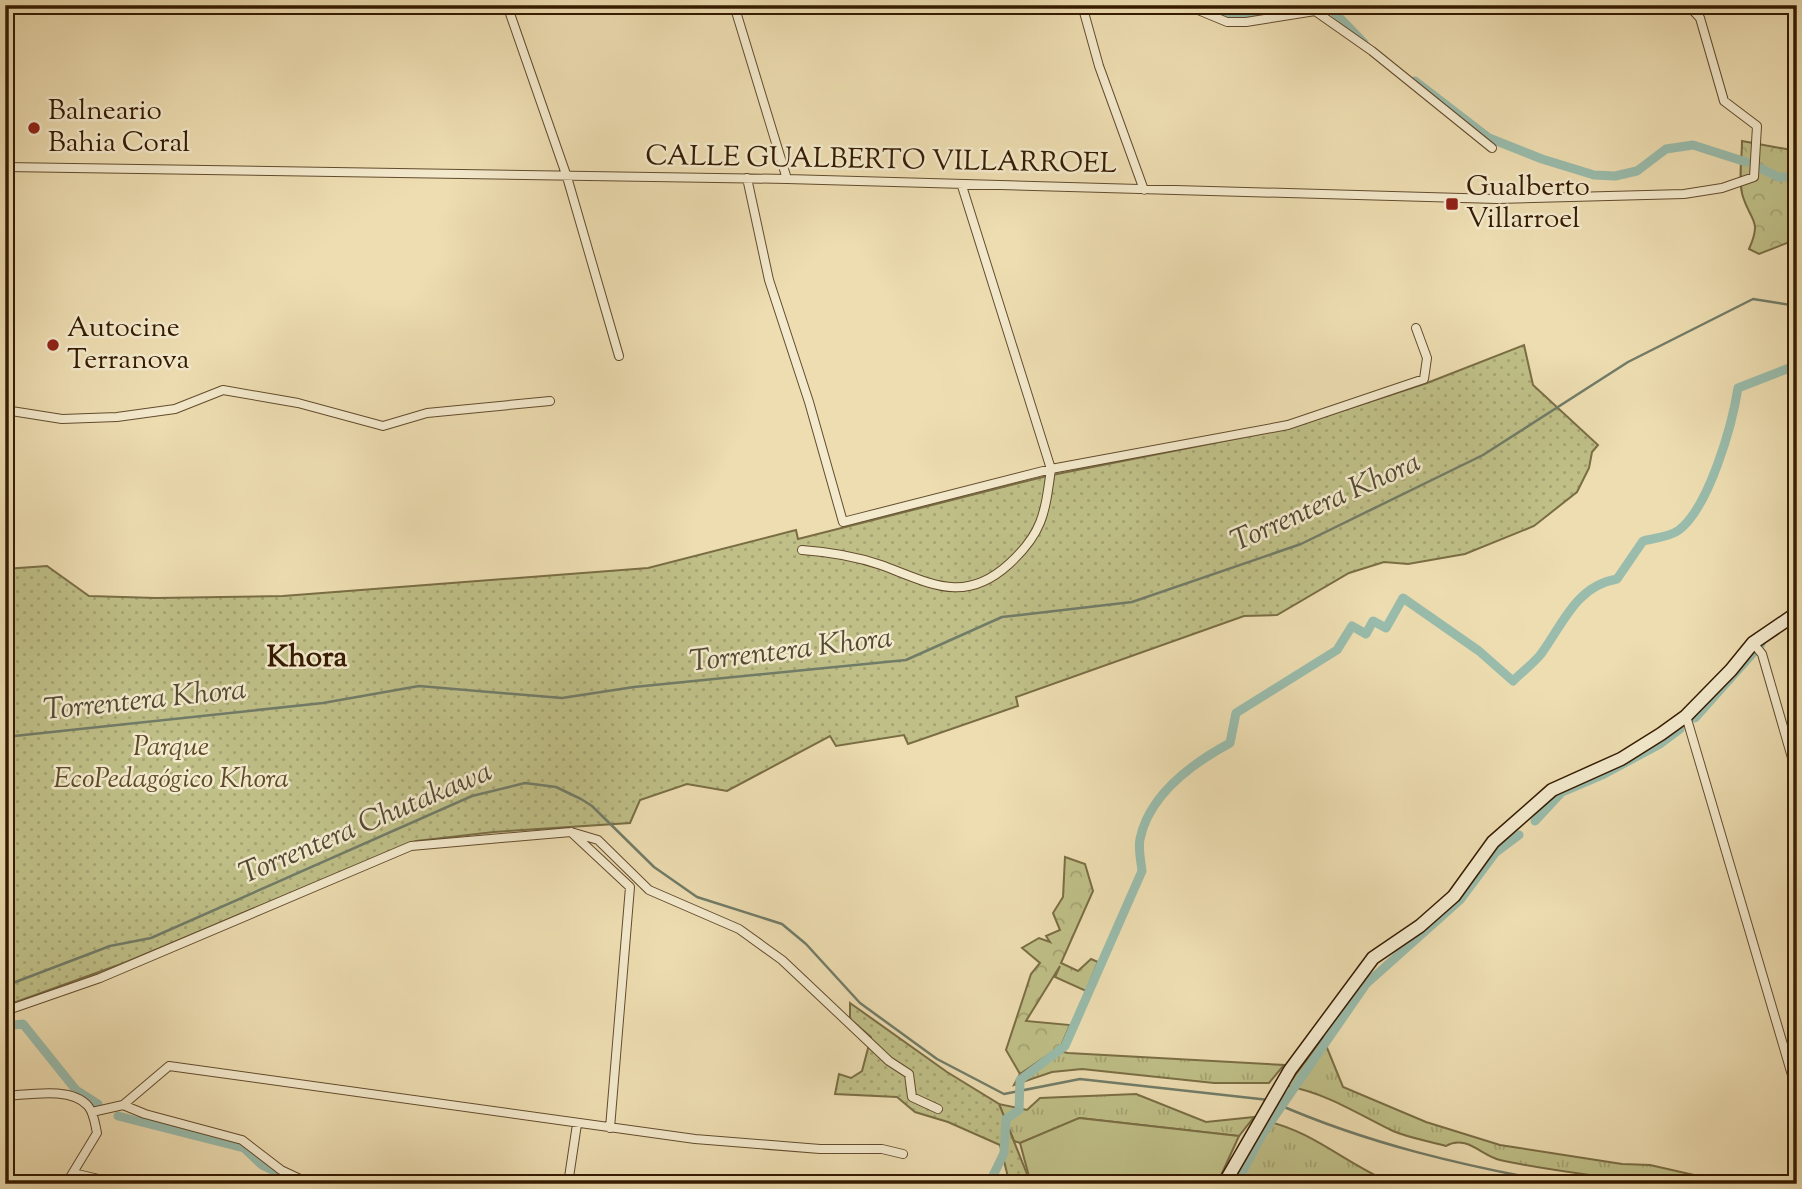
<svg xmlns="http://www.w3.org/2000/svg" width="1802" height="1189" font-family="'Sorts Mill Goudy',serif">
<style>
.grass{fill:url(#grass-tufts);stroke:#7a6d44;stroke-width:2}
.forest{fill:url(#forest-crowns);stroke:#7a6d44;stroke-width:2}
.park{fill:url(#park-dots);stroke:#7a6d44;stroke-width:2}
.garden{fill:#bfbf87;stroke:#7a6d44;stroke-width:2}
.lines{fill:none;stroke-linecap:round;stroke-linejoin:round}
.stream{stroke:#717c68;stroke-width:2.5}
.canal{stroke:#99bcac;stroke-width:9}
.street-casing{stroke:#634c2d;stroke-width:10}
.secondary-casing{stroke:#351b01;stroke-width:15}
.street{stroke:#f3e9cc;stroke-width:8}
.secondary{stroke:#f3e9cc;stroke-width:12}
.poi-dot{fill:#8f2418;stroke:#f3e9cc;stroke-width:2.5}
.labels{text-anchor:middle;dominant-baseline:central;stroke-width:5;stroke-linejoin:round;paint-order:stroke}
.poi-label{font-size:28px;fill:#351b01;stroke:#f3e9cc;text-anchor:start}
.street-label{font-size:28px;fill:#351b01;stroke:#f3e9cc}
.park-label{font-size:28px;font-style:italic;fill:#5e4c29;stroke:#f3e9cc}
.water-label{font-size:30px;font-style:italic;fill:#534b34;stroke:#f3e9cc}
.neighbourhood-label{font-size:30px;font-weight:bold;fill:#351b01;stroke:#f3e9cc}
</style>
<defs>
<pattern id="grass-tufts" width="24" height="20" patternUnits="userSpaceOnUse" patternTransform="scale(1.75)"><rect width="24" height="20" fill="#bfbf87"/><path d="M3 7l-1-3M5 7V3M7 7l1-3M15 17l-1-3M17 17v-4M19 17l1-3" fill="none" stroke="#a5a473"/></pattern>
<pattern id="forest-crowns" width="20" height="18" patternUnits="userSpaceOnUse" patternTransform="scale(1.75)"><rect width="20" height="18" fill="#bfbf87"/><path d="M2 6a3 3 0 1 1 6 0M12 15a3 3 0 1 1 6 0" fill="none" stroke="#a5a473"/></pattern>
<pattern id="park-dots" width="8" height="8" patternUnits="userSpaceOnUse" patternTransform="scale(1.75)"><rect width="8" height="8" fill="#bfbf87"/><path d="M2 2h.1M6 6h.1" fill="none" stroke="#a5a473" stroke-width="1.8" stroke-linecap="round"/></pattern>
</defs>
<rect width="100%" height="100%" fill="#edddb1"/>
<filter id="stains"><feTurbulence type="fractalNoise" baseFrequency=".00286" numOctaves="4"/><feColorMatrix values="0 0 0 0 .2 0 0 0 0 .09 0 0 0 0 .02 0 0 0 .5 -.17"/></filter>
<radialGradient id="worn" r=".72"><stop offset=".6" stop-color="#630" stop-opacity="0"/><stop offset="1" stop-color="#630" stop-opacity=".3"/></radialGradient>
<path class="grass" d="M1323 1038 1343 1087 1426 1122 1500 1145 1622 1164 1650 1165 1694 1175 1797 1184H1678L1652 1177 1634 1182C1589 1174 1544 1170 1500 1160 1482 1156 1466 1134 1446 1146 1429 1141 1409 1138 1393 1131 1358 1114 1326 1093 1287 1086Z
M1054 1050 1068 1053 1284 1065 1269 1083H1214L1082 1069 1052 1072 1014 1085 1020 1074Z
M1136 1094 1206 1122 1254 1117 1239 1136 1080 1118 1020 1143 1014 1141 999 1104 1027 1110 1040 1098Z
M1266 1121C1313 1131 1349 1166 1394 1184H1230Z"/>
<path class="forest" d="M1742 141 1797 151V234L1787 243 1759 254 1749 249C1762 220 1751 222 1743 197 1738 182 1742 158 1742 141Z
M1065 857 1085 864 1093 891 1061 963 1078 971 1091 959 1098 962 1086 991 1055 977 1060 966 1026 1021 1070 1025 1061 1046 1020 1074 1006 1050 1031 974 1040 963 1022 948 1039 938 1050 942 1046 936 1060 930 1053 913 1063 897Z"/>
<path class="park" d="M1524 345 1533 385 1598 445 1592 452 1589 468 1577 492 1534 526 1465 554 1408 564 1384 562 1349 573 1277 615 1244 616 1016 697 1018 706 908 744 904 735 836 746 830 736 727 791 687 784 640 800 630 823 494 832 416 841 124 963 5 1006V569L47 566 89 596 156 598 283 596 648 568 796 530 798 539 1047 476 1289 428 1427 383Z
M850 1003 947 1072 999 1104 1031 1184H1006L1008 1177 1000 1145 948 1122 915 1112 897 1097 835 1094 839 1074 851 1078 862 1071 871 1037 850 1019Z"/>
<path class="garden" d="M1079 1118 1239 1136 1217 1184H1031L1020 1143Z"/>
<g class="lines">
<path class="stream" d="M5 737 323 703 419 686 562 698 634 687 906 660 1002 617 1132 602 1301 544 1483 455 1628 362 1753 299 1797 306
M5 986 110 946 151 938 472 796 525 783 556 787 581 799 592 806 654 867 697 897 782 924 806 944 860 1003 937 1059 1004 1094 1080 1079 1269 1100
M1275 1103C1368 1144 1464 1166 1564 1184"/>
<path class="canal" d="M1202 5C1245 21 1258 18 1301 5
M1324 7 1330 8 1364 43
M1415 81 1489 138 1542 159 1594 175 1615 176 1637 171 1666 149 1693 145 1746 162
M1760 168 1778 177H1797
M1695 718 1761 644
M1535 821 1562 792 1604 774 1660 744 1680 729
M5 1026 23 1024 76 1090 98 1104
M118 1116 244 1148 262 1165 292 1180
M989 1184 1004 1153 1006 1119 1019 1110 1020 1080 1065 1046 1142 871C1141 861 1138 849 1140 839 1149 795 1193 763 1230 743L1236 713 1337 650 1352 626 1366 634 1373 621 1386 628 1403 598 1479 651 1513 681C1522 672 1533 664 1541 654 1563 624 1576 586 1617 579L1643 541C1654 538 1670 537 1679 530 1709 507 1732 426 1738 388L1797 365
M1236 1184 1263 1133 1366 984 1460 900 1495 853 1519 835"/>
<defs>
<path id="street" d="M507 5 567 177 619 356
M734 5 787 179
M1082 5 1099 66 1144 190
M1186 5 1227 22H1246L1315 11 1372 51 1492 148
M5 167 787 179 1497 199 1684 194 1722 188 1754 177 1757 126 1724 101 1700 18 1688 5
M747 178 769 280 809 402 843 522 1051 469 1288 425 1424 379 1427 358 1416 328
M5 410 62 419 117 417 175 409 223 390 298 403 383 426 427 413 550 401
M802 550C830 552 855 556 881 565 930 583 964 605 1009 564 1043 533 1045 513 1051 469L962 186
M1753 643 1762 654 1797 775
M1686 716 1797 1092
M571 832 630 887 610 1128
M5 1011 100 978 411 846 571 832 598 840 649 890 739 929 782 960 889 1061 909 1074 912 1097 938 1109
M5 1096C28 1095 71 1086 88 1106 94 1113 95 1124 97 1133L66 1184
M123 1105 169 1066 695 1139 820 1149H882L903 1154
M92 1112 123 1105 145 1114 242 1140 281 1170 311 1184
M73 1173 120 1184
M568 1184 577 1124"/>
<path id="secondary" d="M1224 1184 1290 1070 1373 958 1420 926 1454 896 1493 842 1552 790 1621 759 1661 734 1686 716 1731 670 1753 643 1797 613"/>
</defs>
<use href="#street" class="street-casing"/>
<use href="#secondary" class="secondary-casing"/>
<use href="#street" class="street"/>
<use href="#secondary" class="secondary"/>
</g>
<g class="poi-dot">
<circle cx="34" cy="128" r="7"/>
<rect x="1445" y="197" width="14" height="14" rx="3.5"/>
<circle cx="53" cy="345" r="7"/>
</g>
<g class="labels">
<g class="poi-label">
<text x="48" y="112">Balneario<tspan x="48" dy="32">Bahia Coral</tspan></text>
<text x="1466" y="188">Gualberto<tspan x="1466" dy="32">Villarroel</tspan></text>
<text x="67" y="329">Autocine<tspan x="67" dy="32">Terranova</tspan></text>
</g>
<g class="street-label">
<text transform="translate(881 161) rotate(1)">CALLE GUALBERTO VILLARROEL</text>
</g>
<g class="park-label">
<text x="171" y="748">Parque<tspan x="171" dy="32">EcoPedagógico Khora</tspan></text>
</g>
<g class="water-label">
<text transform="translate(1326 503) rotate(-24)">Torrentera Khora</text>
<text transform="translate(791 651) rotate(-7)">Torrentera Khora</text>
<text transform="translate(145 701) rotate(-6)">Torrentera Khora</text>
<text transform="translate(366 824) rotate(-23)">Torrentera Chutakawa</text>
</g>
<g class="neighbourhood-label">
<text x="307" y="658">Khora</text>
</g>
</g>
<rect width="1802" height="1189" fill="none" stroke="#edddb1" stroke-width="28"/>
<rect x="7" y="7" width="1788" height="1175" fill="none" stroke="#351b01" stroke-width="3.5"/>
<rect x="14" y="14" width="1774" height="1161" fill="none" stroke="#351b01" stroke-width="2"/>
<rect width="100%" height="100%" filter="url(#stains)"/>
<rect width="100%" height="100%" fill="url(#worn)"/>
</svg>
